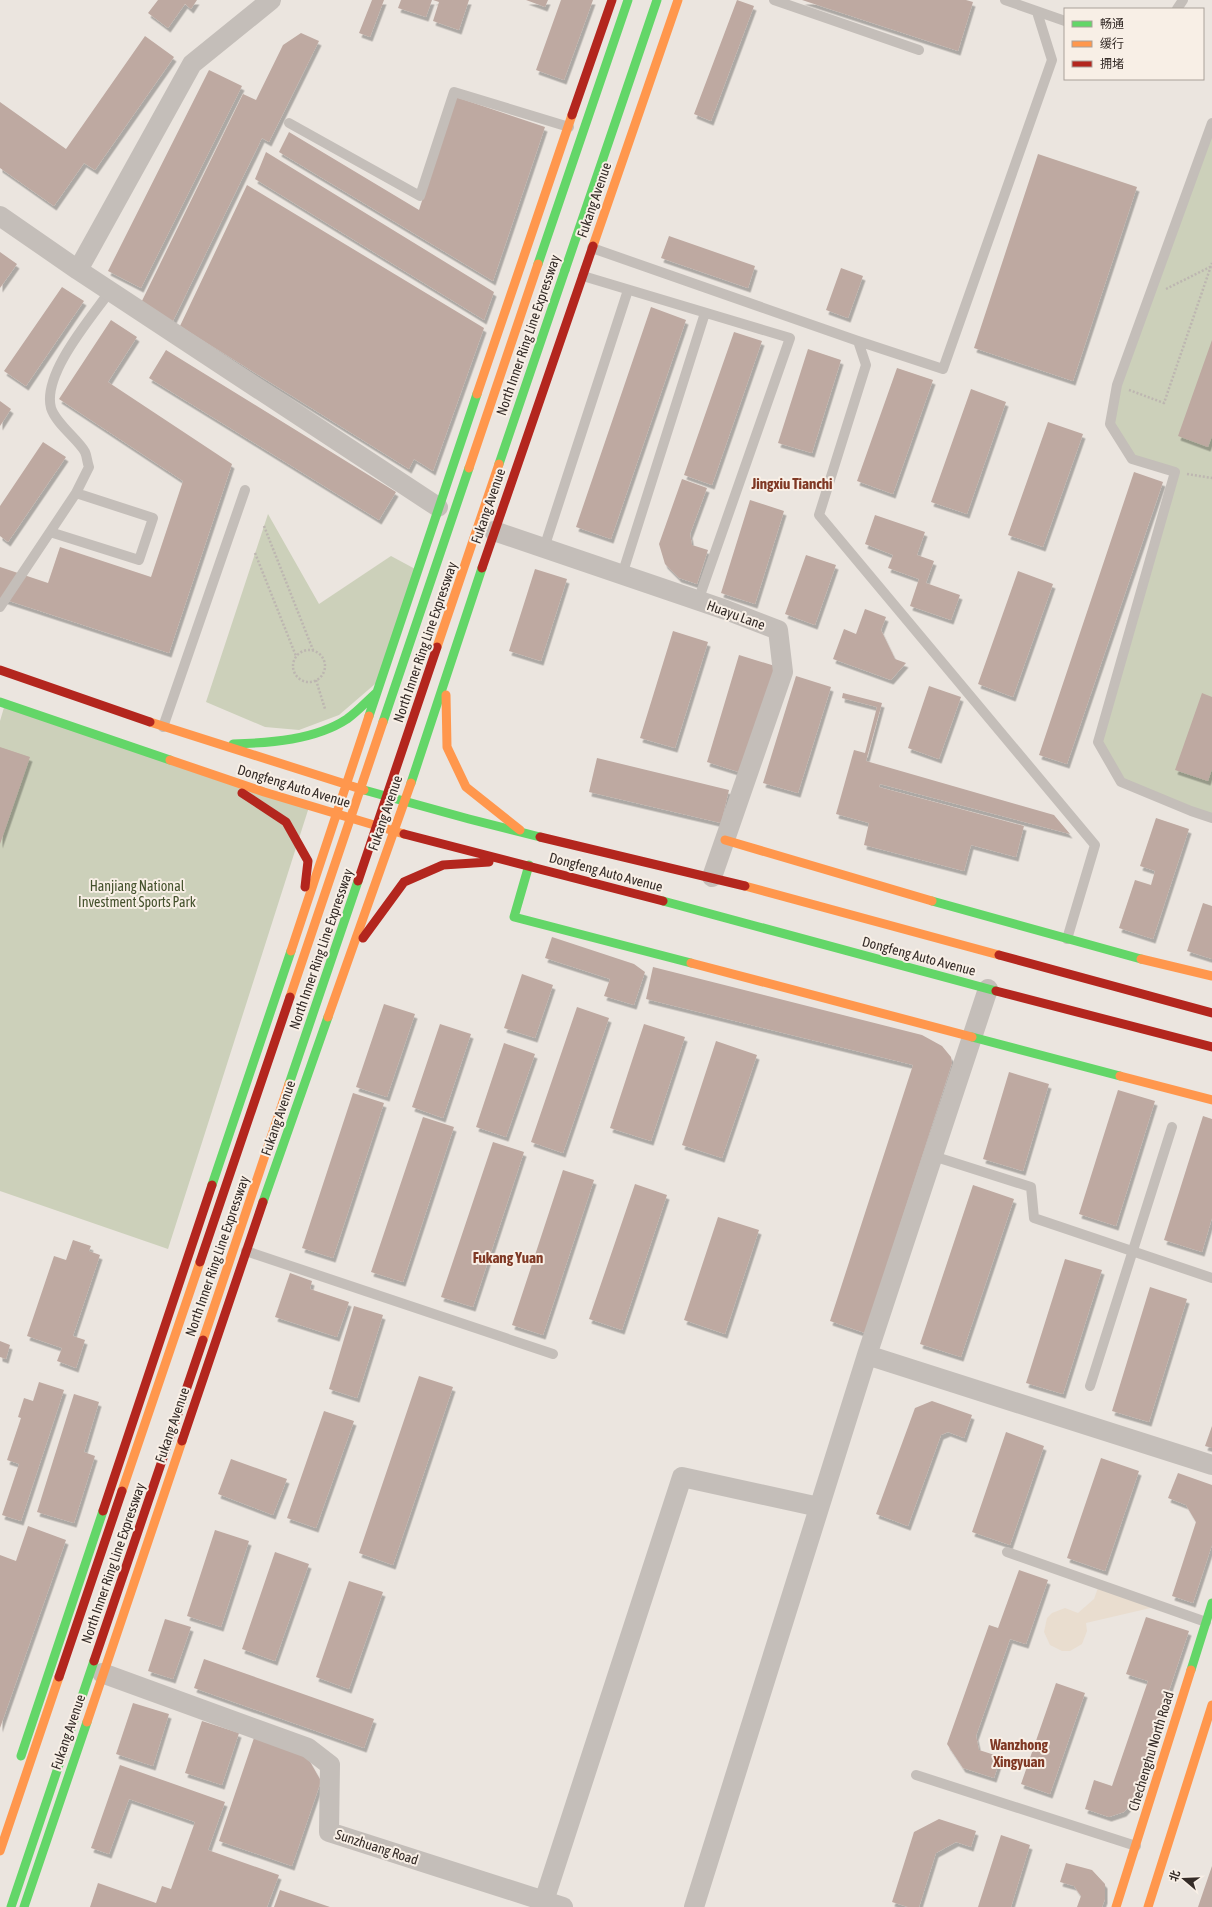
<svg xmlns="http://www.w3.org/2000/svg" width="1212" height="1907" font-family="'Asap Condensed','Noto Sans SC',sans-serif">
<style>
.green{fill:#ccd0ba}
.plaza{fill:#e9ddcf}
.building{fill:#bea9a1;filter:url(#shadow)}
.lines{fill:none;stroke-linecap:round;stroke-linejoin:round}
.path{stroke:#bdb6b1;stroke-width:2.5;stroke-dasharray:2 2;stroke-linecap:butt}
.lane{stroke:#c4beb9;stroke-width:10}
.street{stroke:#c4beb9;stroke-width:20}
.fast{stroke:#63d668;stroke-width:9}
.slow{stroke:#ff974d;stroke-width:9}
.jam{stroke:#b3261e;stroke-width:9}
.fast-bridge{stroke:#63d668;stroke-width:9}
.slow-bridge{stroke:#ff974d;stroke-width:9}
.jam-bridge{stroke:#b3261e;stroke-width:9}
.labels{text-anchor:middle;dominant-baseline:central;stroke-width:4;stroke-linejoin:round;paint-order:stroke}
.street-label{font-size:14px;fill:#342b27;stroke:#f8efe6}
.park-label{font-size:14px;fill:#44512c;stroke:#f8efe6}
.neighbourhood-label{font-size:15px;font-weight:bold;fill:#7f3824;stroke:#f8efe6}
</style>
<defs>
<filter id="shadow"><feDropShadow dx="2.5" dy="4.5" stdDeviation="0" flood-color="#0004"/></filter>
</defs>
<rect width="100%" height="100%" fill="#ebe5df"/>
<path class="green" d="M1212 124V818L1121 782 1098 742 1174 472 1132 459 1110 424 1117 385Z
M268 514 319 604 391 556 417 570 382 678 339 715 299 730 265 727 206 702Z
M5 704 309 807 168 1249 0 1191V721Z"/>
<path class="plaza" d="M1099 1585 1159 1606 1086 1623 1087 1631 1082 1644 1070 1651H1062L1050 1645 1044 1632 1047 1618 1052 1613 1065 1608 1078 1613 1094 1599Z"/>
<path class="building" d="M158 0H197L191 9 185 4 168 28 148 13Z
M372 0H384L370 37 359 33Z
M401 0H432L426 17 398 8Z
M433 0H469L459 30 433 21 439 2Z
M526 0H548L545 7Z
M561 0H593L564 80 536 70Z
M737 0 754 6 711 121 694 114Z
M802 0H966L973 2 958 51Z
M301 33 319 41 269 142 262 138 172 323 139 307 243 94 256 100 283 45Z
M145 36 174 57 95 170 84 163 54 206 0 168V102L66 149Z
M209 70 242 86 141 288 108 271Z
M456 97 545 127 493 281 279 152 289 132 419 210Z
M266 152 494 292 484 320 255 179Z
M1038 154 1137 187 1073 381 974 348Z
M247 185 484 328 433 471 414 459 409 469 180 326Z
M669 236 755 266 748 288 661 258Z
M0 252 17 264 0 288Z
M841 268 863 276 848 318 826 310Z
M62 287 84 301 26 386 4 371Z
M651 307 686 320 611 539 576 527Z
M111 320 137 337 108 382 232 464 169 653 0 598V567L48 583 60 547 151 577 183 481 59 399Z
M734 332 762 341 712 485 684 475Z
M1212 340V436L1208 447 1178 436Z
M808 349 841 360 812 453 778 443Z
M166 350 396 492 379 520 149 378Z
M897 368 933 380 893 494 857 481Z
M971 389 1006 402 967 514 931 502Z
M0 401 11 409 0 426Z
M1048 422 1083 434 1043 547 1008 535Z
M43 442 66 457 8 542 0 536V506Z
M1134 472 1163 482 1067 764 1039 755Z
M682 479 707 488 690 534 692 545 708 550 697 584 679 578 665 564 659 544Z
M750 500 784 511 755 604 721 593Z
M875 515 925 532 917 555 934 561 926 583 960 595 951 620 910 606 919 579 888 568 893 555 865 544Z
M806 555 836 565 815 625 785 614Z
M535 569 567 579 541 661 509 651Z
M1018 571 1053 584 1013 697 978 684Z
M865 609 886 617 881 630 895 659 906 663 891 680 833 659 844 629 856 634Z
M673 631 708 642 675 748 640 738Z
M739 655 775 666 742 773 707 762Z
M796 676 831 687 798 793 763 783Z
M929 686 961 697 939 759 908 748Z
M843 693 882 703 866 761 1054 815 1070 834 880 784 879 787 1024 826 1016 857 971 845 964 871 864 845 869 823 836 814 854 750 865 753 877 707 842 698Z
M1202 693 1212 697V769L1208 781 1175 770Z
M0 747 30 757 0 844Z
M597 758 729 790 721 823 589 792Z
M1156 818 1189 829 1153 939 1119 928 1135 880 1151 885 1155 871 1140 866Z
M1203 903 1212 906V959L1187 951Z
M552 937 634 964 645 972 634 1005 604 996 610 979 545 958Z
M653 967 922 1035 942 1046 951 1057 952 1063 865 1333 830 1321 913 1065 646 999Z
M522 974 553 985 535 1038 504 1028Z
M384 1004 415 1014 387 1097 356 1087Z
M577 1007 609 1018 563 1153 531 1142Z
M440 1024 471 1034 443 1118 412 1107Z
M644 1024 685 1037 651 1141 610 1128Z
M716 1041 757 1055 722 1158 682 1145Z
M504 1043 535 1054 506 1137 476 1127Z
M1009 1072 1049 1084 1023 1171 983 1159Z
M1118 1090 1155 1101 1116 1226 1079 1214Z
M353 1093 384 1103 333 1258 302 1248Z
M1203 1116 1212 1119V1218L1202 1252 1164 1240Z
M423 1117 454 1127 403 1282 371 1272Z
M493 1142 524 1152 473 1307 441 1297Z
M563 1170 594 1180 543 1335 512 1325Z
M635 1184 667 1195 622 1330 589 1319Z
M973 1185 1014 1199 961 1357 920 1344Z
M718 1217 759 1230 725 1334 684 1320Z
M73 1240 91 1246 89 1251 100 1255 73 1336 85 1340 76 1368 57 1361 62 1348 27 1336 54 1256 66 1260Z
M1065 1259 1102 1270 1063 1394 1026 1383Z
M290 1273 312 1281 310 1289 349 1302 337 1337 275 1317Z
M1150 1287 1187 1299 1149 1422 1112 1411Z
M354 1306 383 1315 357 1398 329 1389Z
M0 1341 10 1345 6 1359 0 1357Z
M419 1376 453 1387 393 1565 359 1553Z
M39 1382 64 1390 21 1521 2 1515 19 1464 7 1460 21 1418 18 1417 24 1398 33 1401Z
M74 1394 99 1402 84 1452 95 1456 74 1523 37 1512Z
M932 1401 972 1415 964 1438 948 1432 941 1435 908 1526 876 1514 915 1408Z
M324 1411 354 1421 316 1528 287 1518Z
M1212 1426V1448L1205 1446Z
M1006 1432 1044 1446 1010 1545 972 1532Z
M1101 1458 1139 1471 1105 1571 1067 1558Z
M231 1459 287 1479 273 1515 218 1494Z
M1178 1473 1212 1485V1545L1193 1603 1172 1596 1196 1522 1186 1505 1168 1498Z
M28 1526 66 1540 0 1728V1555L16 1561Z
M215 1530 249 1541 221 1627 187 1616Z
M275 1552 309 1564 275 1661 242 1649Z
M1019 1570 1048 1580 1026 1644 1010 1639 976 1736 979 1750 1001 1757 994 1778 963 1768 947 1744 989 1625 998 1628Z
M349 1581 383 1592 349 1689 316 1677Z
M1146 1617 1189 1631 1131 1804 1124 1812 1109 1817 1085 1809 1094 1780 1112 1786 1148 1681 1126 1674Z
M165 1619 191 1627 173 1679 148 1671Z
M204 1659 374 1719 364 1748 194 1688Z
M1056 1683 1085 1693 1050 1794 1021 1784Z
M133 1703 169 1714 153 1766 116 1754Z
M202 1721 239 1733 222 1785 185 1773Z
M255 1735 305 1753 321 1781 292 1866 219 1841Z
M120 1765 225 1802 208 1850 279 1875 267 1907H90L98 1883 156 1903 162 1886 171 1889 195 1822 129 1799 109 1854 91 1848Z
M939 1819 976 1831 971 1847 956 1842 936 1853 919 1907H908L892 1902 914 1832Z
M1001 1835 1030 1845 1011 1907H978Z
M1066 1863 1092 1870 1105 1884V1899L1102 1907H1077L1081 1896 1074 1886 1060 1882Z
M1212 1866V1907H1198Z
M280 1890 330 1907H274Z"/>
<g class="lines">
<path class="path" d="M1166 289 1212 266
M1129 390 1164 403 1212 263
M1187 474 1212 478
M264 526 313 650
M255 553 296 656
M293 666a16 16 0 1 1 32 0a16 16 0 1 1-32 0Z
M316 680 325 709"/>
<path class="lane" d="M774 0 919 50
M1005 0 1065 21
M1177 9 1183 0
M289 123 420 196 454 92 569 127
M1212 123 1117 385 1110 424 1132 459 1175 472 1098 742 1121 782 1191 811 1212 818
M592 248 858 341 943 369 1052 60 1037 12
M583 276 790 338 698 601
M858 341 866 365 819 515 1095 845 1067 939
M76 493 89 467C87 462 87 456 85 452 79 440 56 424 51 408 42 374 91 318 110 291
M544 548 628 290
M622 575 705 313
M0 607 76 493 153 518 139 560 50 532
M163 727 245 490
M933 1156 1031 1187 1034 1218 1212 1278
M246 1251 553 1354
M1090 1386 1172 1127
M1007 1552 1206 1622
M916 1775 1136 1846"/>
<path class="street" d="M0 216 78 270 438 507
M78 270 192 64 271 0
M494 531 726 610 778 630 783 672 712 877
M988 989 867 1355 1212 1465
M102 1673 308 1748 330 1765 329 1832 563 1907
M542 1907 682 1477 819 1507
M694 1907 867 1355"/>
<path class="fast" d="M538 264 628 0
M565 270 657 0
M0 702 170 760
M369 716 477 394
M233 744C270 743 315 740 347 719 358 711 367 701 377 692
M411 783 482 568
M364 790 469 819 540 837
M529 865 514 917 691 963
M663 901 996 991
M932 901 1141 959
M972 1037 1120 1076
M212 1185 291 951
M263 1202 328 1017
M1191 1670 1212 1603
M21 1756 103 1511
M24 1907 87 1722"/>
<path class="slow" d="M593 246 678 0
M477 394 572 115
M446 695 447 747 466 787 520 830
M150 722 364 790
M170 760 264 792 404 834
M725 840 932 901
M745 886 999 955
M291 951 369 716
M1141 959 1212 976
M691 963 972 1037
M328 1017 411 783
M1120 1076 1212 1100
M87 1722 182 1441
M1116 1907 1191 1670
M1148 1907 1212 1705"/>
<path class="jam" d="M572 115 612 0
M482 568 593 246
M0 670 150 722
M242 793 286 822 308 861 305 887
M404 834 663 901
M540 837 745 886
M363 938 404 882 443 865 489 862
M999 955 1212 1013
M996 991 1212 1047
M182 1441 263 1202
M103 1511 212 1185"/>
<path class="fast-bridge" d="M499 464 565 270
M383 722 469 468
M289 1084 358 881
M11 1907 94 1661"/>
<path class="slow-bridge" d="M469 468 538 264
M437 647 499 464
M290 997 383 722
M203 1340 289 1084
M122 1491 200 1262
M0 1851 59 1677"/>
<path class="jam-bridge" d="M358 881 437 647
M200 1262 290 997
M94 1661 203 1340
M59 1677 122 1491"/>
</g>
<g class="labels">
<g class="street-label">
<text transform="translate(594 200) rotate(-71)">Fukang Avenue</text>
<text transform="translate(528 335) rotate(-71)">North Inner Ring Line Expressway</text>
<text transform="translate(488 506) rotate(-71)">Fukang Avenue</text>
<text transform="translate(736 615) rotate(20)">Huayu Lane</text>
<text transform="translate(425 642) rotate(-71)">North Inner Ring Line Expressway</text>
<text transform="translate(294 786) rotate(17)">Dongfeng Auto Avenue</text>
<text transform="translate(385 813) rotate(-71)">Fukang Avenue</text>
<text transform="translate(606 872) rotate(15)">Dongfeng Auto Avenue</text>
<text transform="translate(321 949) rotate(-71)">North Inner Ring Line Expressway</text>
<text transform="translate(919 956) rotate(15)">Dongfeng Auto Avenue</text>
<text transform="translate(278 1118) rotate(-71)">Fukang Avenue</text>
<text transform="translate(217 1256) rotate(-71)">North Inner Ring Line Expressway</text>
<text transform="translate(172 1425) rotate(-71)">Fukang Avenue</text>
<text transform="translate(113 1563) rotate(-71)">North Inner Ring Line Expressway</text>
<text transform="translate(68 1732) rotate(-71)">Fukang Avenue</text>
<text transform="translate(1151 1751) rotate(-73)">Chechenghu North Road</text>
<text transform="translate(377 1847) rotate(18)">Sunzhuang Road</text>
</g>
<g class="park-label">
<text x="137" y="886">Hanjiang National<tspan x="137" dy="16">Investment Sports Park</tspan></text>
</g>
<g class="neighbourhood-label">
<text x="792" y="483">Jingxiu Tianchi</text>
<text x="508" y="1257">Fukang Yuan</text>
<text x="1019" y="1744">Wanzhong<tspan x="1019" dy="17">Xingyuan</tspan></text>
</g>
</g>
<rect x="1064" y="8" width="140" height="72" fill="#f8efe6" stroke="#aaa19a"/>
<rect x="1072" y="21" width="20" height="6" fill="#63d668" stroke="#aaa19a"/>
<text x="1100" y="28" font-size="12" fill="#342b27">畅通</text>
<rect x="1072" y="41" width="20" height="6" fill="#ff974d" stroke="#aaa19a"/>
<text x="1100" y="48" font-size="12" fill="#342b27">缓行</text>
<rect x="1072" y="61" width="20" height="6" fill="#b3261e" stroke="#aaa19a"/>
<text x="1100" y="68" font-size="12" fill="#342b27">拥堵</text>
<g transform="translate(1184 1879) rotate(289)" stroke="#f8efe6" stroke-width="3" paint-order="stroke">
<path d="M0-3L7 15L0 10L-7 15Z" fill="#342b27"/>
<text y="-6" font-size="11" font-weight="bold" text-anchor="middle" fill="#342b27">北</text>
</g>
</svg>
